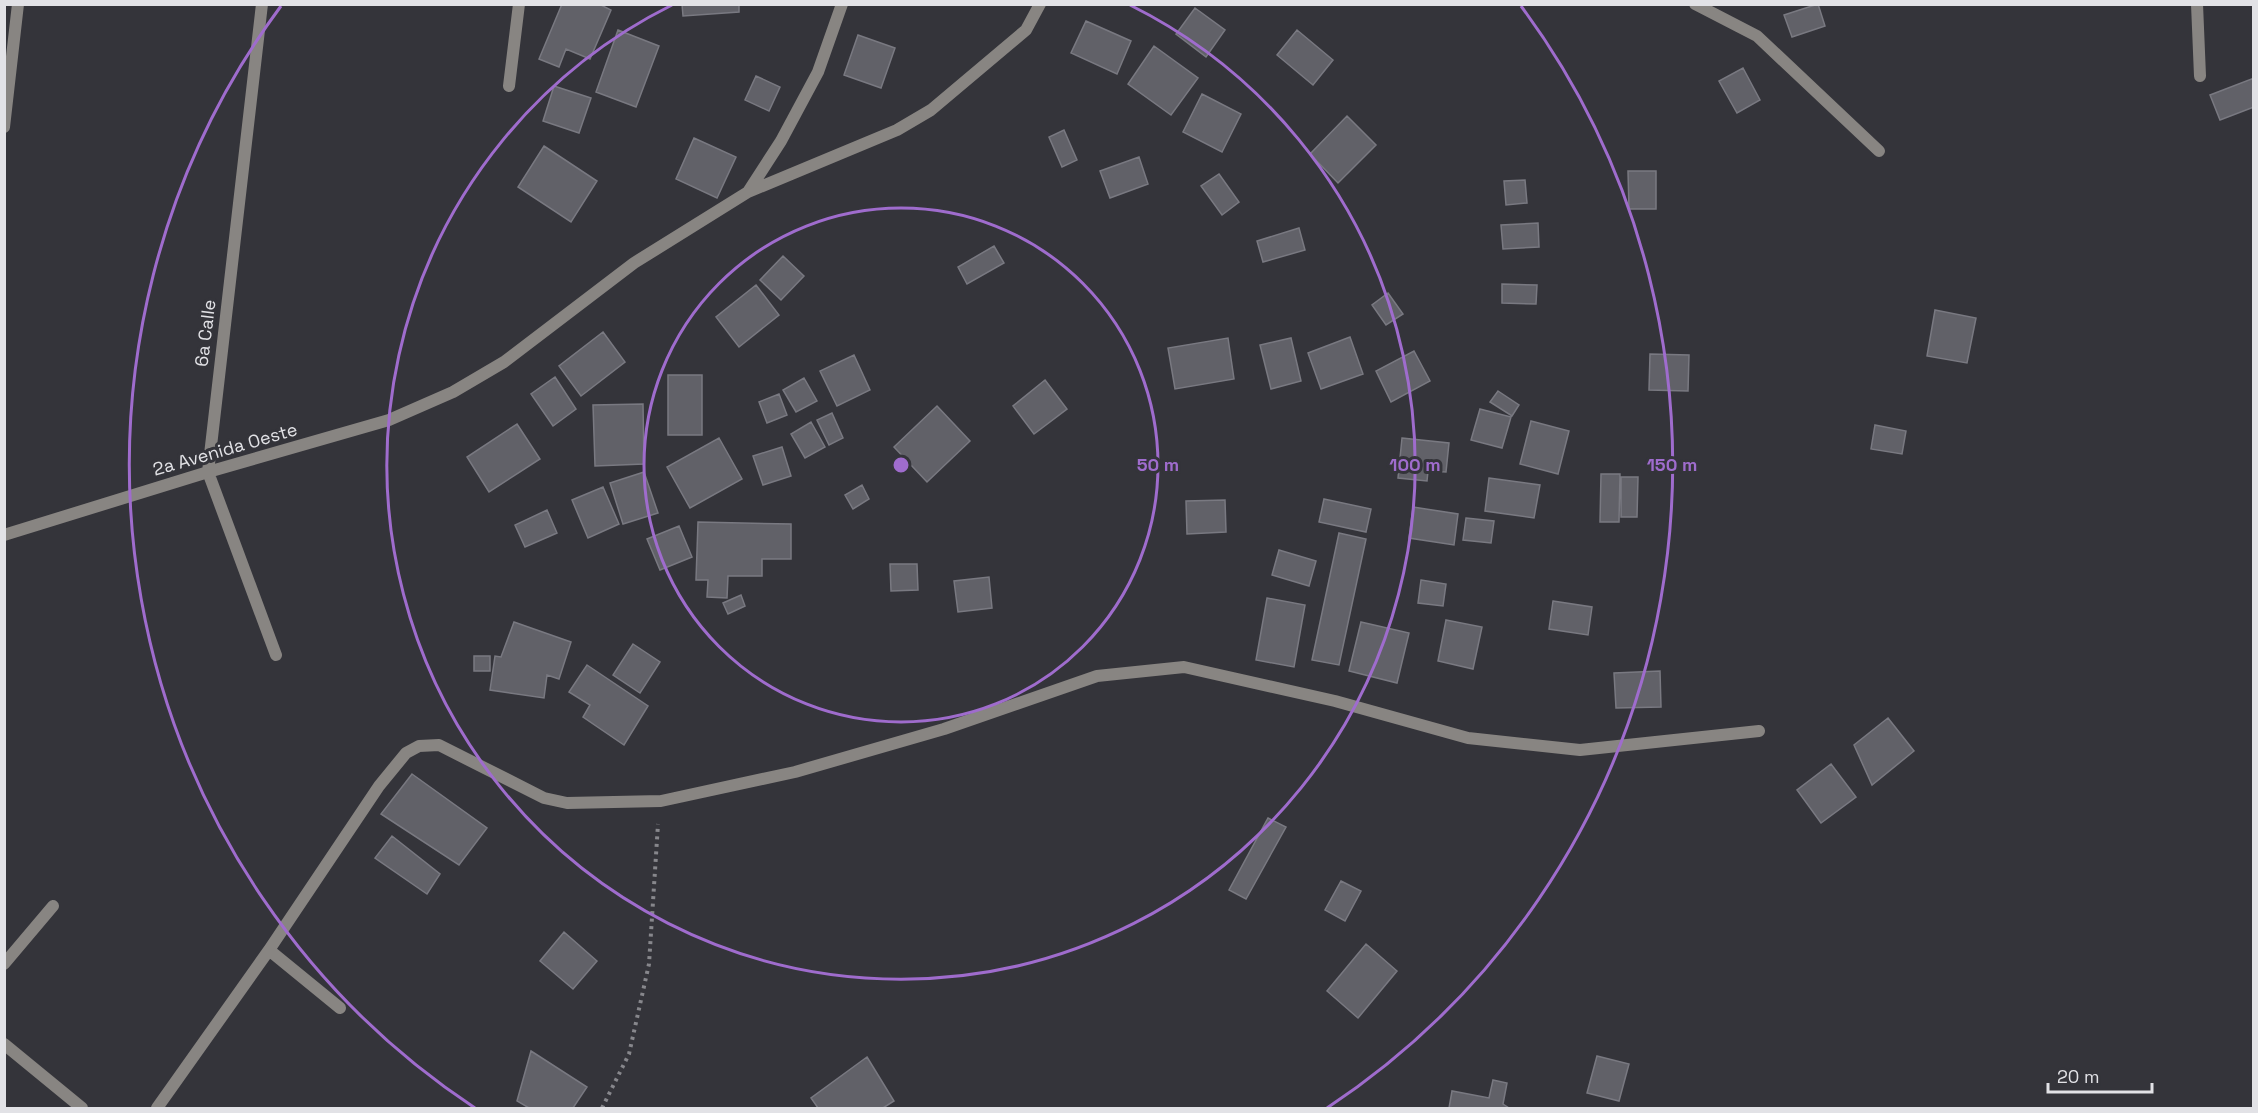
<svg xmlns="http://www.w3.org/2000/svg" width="2258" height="1113" font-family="'Space Grotesk',sans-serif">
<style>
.building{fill:#616168;stroke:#797981;stroke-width:1.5}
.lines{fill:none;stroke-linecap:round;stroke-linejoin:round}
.path{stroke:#87878c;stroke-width:4;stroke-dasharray:3 4.5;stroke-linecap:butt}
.minor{stroke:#888582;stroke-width:12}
.ring{fill:none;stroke:#9f6ccd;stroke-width:3}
.labels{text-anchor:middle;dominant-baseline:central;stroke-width:6;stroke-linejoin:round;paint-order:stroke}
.street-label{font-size:18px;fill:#e2e2e6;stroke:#34343a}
.centre{fill:#9f6ccd;stroke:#34343a;stroke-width:3}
.ring-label{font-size:18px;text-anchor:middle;font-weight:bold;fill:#9f6ccd;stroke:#34343a;stroke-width:6;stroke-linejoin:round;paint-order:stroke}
</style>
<rect width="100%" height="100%" fill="#34343a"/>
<path class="building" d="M562 4H599L611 10 590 59 566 49 559 67 539 59Z
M682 4H739V12L683 16Z
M1818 4 1825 26 1792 37 1784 15Z
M1195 8 1225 30 1206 57 1176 34Z
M1086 21 1131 41 1117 74 1071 53Z
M618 30 659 46 636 107 596 92Z
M1297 30 1333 60 1313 85 1277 55Z
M858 35 895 48 881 88 844 75Z
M1154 46 1198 78 1171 115 1128 84Z
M1743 68 1760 100 1737 113 1719 81Z
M756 76 780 87 769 111 745 100Z
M2254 78V107L2220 120 2210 95Z
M554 86 591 98 579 133 543 121Z
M1202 94 1241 114 1222 152 1183 132Z
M1347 116 1376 145 1338 183 1310 154Z
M1064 130 1077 160 1062 167 1049 137Z
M694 138 736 157 717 198 676 179Z
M544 146 597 181 571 222 518 187Z
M1139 157 1148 184 1110 198 1100 171Z
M1628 171H1656V209H1629Z
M1219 174 1239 202 1222 215 1201 186Z
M1525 180 1527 203 1506 205 1504 181Z
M1538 223 1539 247 1503 249 1501 225Z
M1299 228 1305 250 1263 262 1257 241Z
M994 246 1004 263 967 284 958 267Z
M783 256 804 276 781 300 760 280Z
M1502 284 1537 285 1536 304 1502 303Z
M756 285 779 315 739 347 716 317Z
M1388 293 1403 314 1386 325 1372 305Z
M1935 310 1976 318 1967 363 1927 356Z
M603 332 625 362 581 396 559 366Z
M1350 337 1363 374 1321 389 1308 353Z
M1228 338 1234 379 1175 389 1168 348Z
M1291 338 1301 381 1271 389 1260 345Z
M1414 351 1430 381 1391 402 1376 371Z
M1650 354 1689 355 1688 391 1649 390Z
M854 355 870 390 837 406 820 371Z
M668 375H702V435H668Z
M555 377 576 409 553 426 531 394Z
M804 378 817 401 796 412 783 390Z
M1045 380 1067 409 1034 434 1013 406Z
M1498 391 1519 405 1512 416 1490 402Z
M779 394 787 415 767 423 759 402Z
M643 404 644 464 595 466 593 405Z
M937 406 970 441 927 482 894 447Z
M1480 409 1511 417 1502 448 1471 440Z
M832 413 843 438 829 445 817 420Z
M1531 421 1569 431 1558 474 1520 464Z
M811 422 825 447 805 458 791 434Z
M517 424 540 459 489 492 467 457Z
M1875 425 1906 431 1902 454 1871 449Z
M719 438 742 479 690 508 667 467Z
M1402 438 1449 443 1446 472 1428 471 1427 481 1398 478Z
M782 447 791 476 763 485 753 456Z
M644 472 658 513 623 524 610 483Z
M1601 474H1620L1619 522H1600Z
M1621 477H1638L1637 517H1621Z
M1489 478 1540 485 1534 518 1485 511Z
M862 485 869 499 853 509 845 495Z
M603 487 619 524 588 538 572 500Z
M1324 499 1371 509 1366 532 1319 522Z
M1225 500 1226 532 1187 534 1186 501Z
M1413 507 1458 514 1454 545 1409 538Z
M547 510 557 533 525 547 515 525Z
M1466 518 1494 521 1491 543 1463 540Z
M698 522 791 524V559H762V576H728L727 598 707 597 708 580H696Z
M679 526 692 557 660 570 647 539Z
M1339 533 1366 539 1339 665 1312 660Z
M1279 550 1316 561 1309 586 1272 575Z
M890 564H917L918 590 891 591Z
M989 577 992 608 958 612 954 581Z
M1421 580 1446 584 1443 606 1418 603Z
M741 595 745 606 728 614 723 603Z
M1267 598 1305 605 1294 667 1256 660Z
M1553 601 1592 607 1588 635 1549 629Z
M1446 620 1482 627 1473 669 1438 661Z
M514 622 571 642 559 679 547 675 544 698 490 690 495 656 501 657Z
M1361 622 1409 633 1397 683 1349 671Z
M633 644 660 662 640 693 613 675Z
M474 656H490V671H474Z
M587 665 648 706 624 745 583 717 590 705 569 692Z
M1660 671 1661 707 1616 708 1614 673Z
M1888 718 1914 751 1872 785 1854 745Z
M1831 764 1856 797 1821 823 1797 790Z
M412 774 487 828 459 865 381 814Z
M1268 818 1286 827 1246 899 1229 890Z
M392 836 440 874 427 894 375 858Z
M1341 881 1361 891 1345 921 1325 910Z
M564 932 597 961 573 989 540 961Z
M1366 944 1397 971 1358 1018 1327 991Z
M531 1051 587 1087 573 1108H529L517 1101Z
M1597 1056 1629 1064 1619 1101 1587 1093Z
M867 1057 894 1101 883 1108H818L811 1098Z
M1493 1080 1507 1083 1503 1104 1509 1108H1449L1452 1091 1489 1098Z"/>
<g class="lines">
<path class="path" d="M602 1108 629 1054 649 964 658 824"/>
<path class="minor" d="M262 4 208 472 276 655
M1695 4 1757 36 1879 151
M2197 4 2200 76
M509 86 519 4
M4 127 18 4
M748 192 781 141 818 72 842 4
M4 535 208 472 389 420 453 392 504 362 634 263 748 192 897 130 931 110 1026 30 1040 4
M269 950 340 1008
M4 964 53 906
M4 1044 82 1108
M157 1108 269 950 379 786 406 753 419 746 439 745 544 798 567 803 661 801 795 772 944 729 1097 676 1184 667 1335 701 1468 738 1580 750 1759 731"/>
</g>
<g class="ring">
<circle cx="901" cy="465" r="257"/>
<path d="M1130 5A514 514 0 1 1 672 5"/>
<path d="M475 1108A771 771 0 0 1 281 6M1521 6A771 771 0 0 1 1327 1108"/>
</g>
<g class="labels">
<g class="street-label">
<text transform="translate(205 333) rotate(-83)">6a Calle</text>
<text transform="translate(225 449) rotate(-16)">2a Avenida Oeste</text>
</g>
</g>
<circle cx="901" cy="465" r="9" class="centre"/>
<g class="ring-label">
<text x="1158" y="471">50 m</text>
<text x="1415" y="471">100 m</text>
<text x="1672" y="471">150 m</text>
</g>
<rect width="2258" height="1113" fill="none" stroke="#e2e2e6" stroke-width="12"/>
<path d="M2048 1083v9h104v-9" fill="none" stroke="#e2e2e6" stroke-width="3"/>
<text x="2057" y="1083" font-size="18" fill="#e2e2e6" stroke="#34343a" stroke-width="4.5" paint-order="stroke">20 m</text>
</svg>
